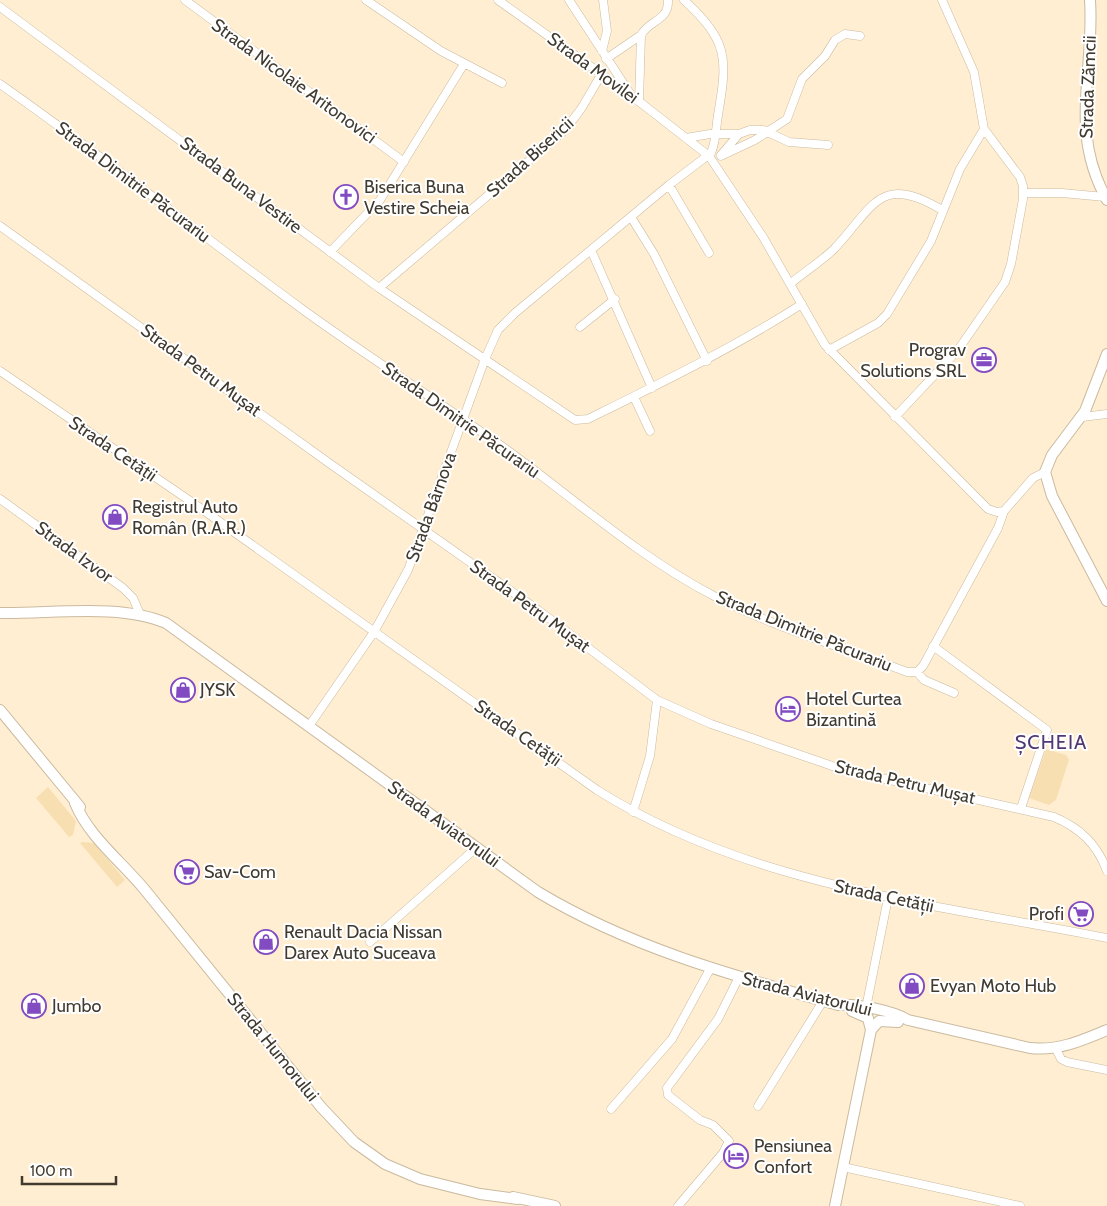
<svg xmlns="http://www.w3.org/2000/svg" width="1107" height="1206" font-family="Cabin,sans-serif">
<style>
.green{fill:#f8dfb2}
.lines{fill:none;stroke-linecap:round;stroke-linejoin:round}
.minor-casing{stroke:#caba9f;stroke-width:9}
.major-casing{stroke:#caba9f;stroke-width:12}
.minor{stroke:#fff;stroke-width:8}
.major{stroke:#fff;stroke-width:10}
.labels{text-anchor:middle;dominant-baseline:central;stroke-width:4;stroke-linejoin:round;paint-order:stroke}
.street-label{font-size:18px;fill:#413a2f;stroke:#fff}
.poi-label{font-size:18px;fill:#413a2f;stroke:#fff;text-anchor:start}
.quarter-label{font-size:20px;letter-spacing:1px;fill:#523873;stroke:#fff}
</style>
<rect width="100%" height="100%" fill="#ffeed1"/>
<path class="green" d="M1046 749 1066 755 1069 760 1056 800 1049 805 1029 798Z
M48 787 76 821 73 835 69 837 36 798Z
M82 842 94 843 125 880 117 887 80 843Z"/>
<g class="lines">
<defs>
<path id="minor" d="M185 0 404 162
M366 0 441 51 502 83
M498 0 632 96 709 156 763 237 825 345 988 509 997 512 1004 511
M569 0 629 92
M0 7 379 288 575 420 588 419C661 383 733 348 802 304
M602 51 607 31 603 0
M606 59 641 35
M0 84C103 156 201 235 302 309 365 355 432 397 496 442 568 493 635 555 714 596 775 628 843 647 907 672H917
M639 102 641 35C649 20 669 21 668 0
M686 138 710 134H739
M721 155 739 134 750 130H763L789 142 828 145
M721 156 755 140 787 119 802 79 825 56 835 40 845 34 860 36
M669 185 709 253
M1023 193H1062L1105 197
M631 217 654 254 707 361
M0 226 329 463 538 610 657 700 711 724 841 769 1054 817C1080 828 1097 844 1107 871
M591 250 652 388
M330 252 380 200 464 64
M790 284C804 272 822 261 835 248 874 206 880 173 942 210
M379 288 565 130 581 109 601 75
M580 327 615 299
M829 350 878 323 887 314 931 241 960 169 984 129
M0 371 196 505 597 790C750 886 934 904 1107 938
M634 397 650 431
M895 417 958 350 1005 282 1011 264 1023 199V186L1020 177 984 129 974 72 942 0
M1082 417 1107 414
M0 499 123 588 133 598 140 614
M1004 511 1033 478 1045 472
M933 646 1047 730 1021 808
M917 672 923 666 998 528 1004 511
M917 672 924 680 954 693
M309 726 374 632 408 570 485 359 498 330 515 313 669 185 711 153C716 142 716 127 718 115 728 57 728 41 684 0
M633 812 650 756 657 700
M370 942 476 848
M866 1008 888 898
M1056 1049 1061 1059 1067 1062 1107 1070
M758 1106 823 1001
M611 1109 672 1039 710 969
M843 1167 1020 1206
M678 1206 723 1153 729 1141 713 1125 700 1120 668 1095 667 1088 718 1019 739 977"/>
<path id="major" d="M1090 0C1095 73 1068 130 1107 200
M1107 354 1085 411 1052 455 1045 472 1052 496 1107 601
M0 613C51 614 120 603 166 623L538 892C631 948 734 976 838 1005 855 1003 894 1011 908 1020L1030 1048C1058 1051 1081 1041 1107 1030
M0 710 80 807
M75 803C89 837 122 862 145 890L321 1107 354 1142 385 1164 420 1179 480 1194 518 1199
M871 1030 879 1021 898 1022
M513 1197 555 1206
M835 1206 871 1030 868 1018 852 1011"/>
</defs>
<use href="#minor" class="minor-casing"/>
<use href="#major" class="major-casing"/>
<use href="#minor" class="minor"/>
<use href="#major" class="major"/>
</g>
<defs>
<symbol id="church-ring" viewBox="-11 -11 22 22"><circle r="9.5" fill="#fff" stroke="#834bc2" stroke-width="1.5"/><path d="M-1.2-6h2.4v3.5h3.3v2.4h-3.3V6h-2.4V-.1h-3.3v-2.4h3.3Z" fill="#834bc2"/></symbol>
<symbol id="office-ring" viewBox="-11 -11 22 22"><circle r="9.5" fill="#fff" stroke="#834bc2" stroke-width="1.5"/><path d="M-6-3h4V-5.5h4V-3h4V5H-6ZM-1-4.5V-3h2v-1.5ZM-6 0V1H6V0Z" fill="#834bc2"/></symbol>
<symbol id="shop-ring" viewBox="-11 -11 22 22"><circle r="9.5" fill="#fff" stroke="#834bc2" stroke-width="1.5"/><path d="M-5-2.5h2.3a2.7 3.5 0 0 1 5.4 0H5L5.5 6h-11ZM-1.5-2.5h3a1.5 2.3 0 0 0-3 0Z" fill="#834bc2"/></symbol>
<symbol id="hotel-ring" viewBox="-11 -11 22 22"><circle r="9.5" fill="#fff" stroke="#834bc2" stroke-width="1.5"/><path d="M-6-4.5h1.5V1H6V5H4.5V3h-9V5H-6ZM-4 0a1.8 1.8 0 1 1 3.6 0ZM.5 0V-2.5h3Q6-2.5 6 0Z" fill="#834bc2"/></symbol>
<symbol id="supermarket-ring" viewBox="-11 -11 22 22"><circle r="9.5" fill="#fff" stroke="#834bc2" stroke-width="1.5"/><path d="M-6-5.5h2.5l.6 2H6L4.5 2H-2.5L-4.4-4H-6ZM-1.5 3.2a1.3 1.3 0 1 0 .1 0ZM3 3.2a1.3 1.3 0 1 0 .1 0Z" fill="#834bc2"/></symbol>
</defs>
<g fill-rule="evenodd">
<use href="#church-ring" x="332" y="183" width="28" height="28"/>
<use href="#office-ring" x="970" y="346" width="28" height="28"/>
<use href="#shop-ring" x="101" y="503" width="28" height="28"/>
<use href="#shop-ring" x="169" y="676" width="28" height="28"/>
<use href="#hotel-ring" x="774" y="695" width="28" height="28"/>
<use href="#supermarket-ring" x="173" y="858" width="28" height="28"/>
<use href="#supermarket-ring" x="1067" y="900" width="28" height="28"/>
<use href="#shop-ring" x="252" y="928" width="28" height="28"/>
<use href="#shop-ring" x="898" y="972" width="28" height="28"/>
<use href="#shop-ring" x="20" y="992" width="28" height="28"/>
<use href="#hotel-ring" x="722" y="1142" width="28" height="28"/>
</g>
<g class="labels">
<g class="street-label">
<text transform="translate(593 68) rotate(36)">Strada Movilei</text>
<text transform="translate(294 81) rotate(36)">Strada Nicolaie Aritonovici</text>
<text transform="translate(1088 87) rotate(-88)">Strada Zămcii</text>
<text transform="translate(530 157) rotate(-42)">Strada Bisericii</text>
<text transform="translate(133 182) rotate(37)">Strada Dimitrie Păcurariu</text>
<text transform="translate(241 185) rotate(37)">Strada Buna Vestire</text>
<text transform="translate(201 370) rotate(36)">Strada Petru Mușat</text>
<text transform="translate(461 420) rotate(35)">Strada Dimitrie Păcurariu</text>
<text transform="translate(113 449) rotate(34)">Strada Cetății</text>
<text transform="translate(431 507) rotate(-70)">Strada Bârnova</text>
<text transform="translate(74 552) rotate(36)">Strada Izvor</text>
<text transform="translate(530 606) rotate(36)">Strada Petru Mușat</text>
<text transform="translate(804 631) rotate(22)">Strada Dimitrie Păcurariu</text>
<text transform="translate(518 733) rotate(35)">Strada Cetății</text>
<text transform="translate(905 782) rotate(13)">Strada Petru Mușat</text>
<text transform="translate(444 824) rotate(36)">Strada Aviatorului</text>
<text transform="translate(884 896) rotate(12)">Strada Cetății</text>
<text transform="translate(807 994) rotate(14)">Strada Aviatorului</text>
<text transform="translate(273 1047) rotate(51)">Strada Humorului</text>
</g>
<g class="poi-label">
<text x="364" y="187">Biserica Buna<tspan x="364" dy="21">Vestire Scheia</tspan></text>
<text x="966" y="350" text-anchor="end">Prograv<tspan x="966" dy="21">Solutions SRL</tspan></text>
<text x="132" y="507">Registrul Auto<tspan x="132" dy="21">Român (R.A.R.)</tspan></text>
<text x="200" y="690">JYSK</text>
<text x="806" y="699">Hotel Curtea<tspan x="806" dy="21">Bizantină</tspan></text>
<text x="204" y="872">Sav-Com</text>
<text x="1064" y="914" text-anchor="end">Profi</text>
<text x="284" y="932">Renault Dacia Nissan<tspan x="284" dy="21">Darex Auto Suceava</tspan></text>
<text x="930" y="986">Evyan Moto Hub</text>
<text x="52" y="1006">Jumbo</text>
<text x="754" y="1146">Pensiunea<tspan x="754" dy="21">Confort</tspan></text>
</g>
<g class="quarter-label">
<text x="1051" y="742">ȘCHEIA</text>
</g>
</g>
<path d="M22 1176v8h94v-8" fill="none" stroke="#413a2f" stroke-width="2.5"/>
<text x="30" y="1176" font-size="15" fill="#413a2f" stroke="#ffffff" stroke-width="4" paint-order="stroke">100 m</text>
</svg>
